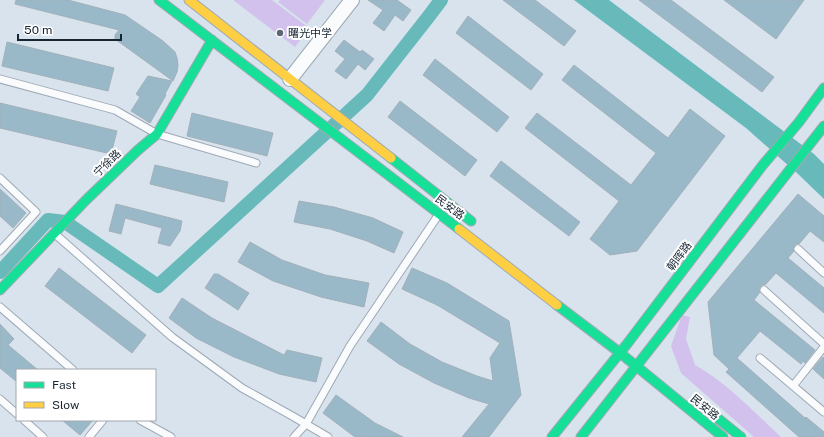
<svg xmlns="http://www.w3.org/2000/svg" width="824" height="437" font-family="'Public Sans','Noto Sans SC',sans-serif">
<style>
.green{fill:#d2c1ec}
.water{fill:#68baba}
.lines{fill:none;stroke-linecap:round;stroke-linejoin:round}
.canal{stroke:#68baba;stroke-width:14}
.building{fill:#99b9c8;stroke:#a2b0ba}
.lane-casing{stroke:#9ea9b4;stroke-width:9}
.street-casing{stroke:#9ea9b4;stroke-width:16}
.fast-casing{stroke:#9ea9b4;stroke-width:11}
.slow-casing{stroke:#9ea9b4;stroke-width:11}
.lane{stroke:#f9fbfc;stroke-width:7}
.street{stroke:#f9fbfc;stroke-width:14}
.fast{stroke:#16e098;stroke-width:9}
.slow{stroke:#ffcf43;stroke-width:9}
.poi-dot{fill:#5b6774;stroke:#fff;stroke-width:1.5}
.labels{text-anchor:middle;dominant-baseline:central;stroke-width:4;stroke-linejoin:round;paint-order:stroke}
.poi-label{font-size:11px;fill:#172432;stroke:#fff;text-anchor:start}
.street-label{font-size:11px;fill:#172432;stroke:#fff}
</style>
<rect width="100%" height="100%" fill="#d8e3ee"/>
<path class="green" d="M233 0H272L309 28 295 47Z
M280 0H325L307 24 278 2Z
M682 315 690 317 686 339 695 365C727 383 754 412 781 437H754L681 373 671 346Z"/>
<path class="water" d="M574 0H609L814 154 824 164V199L798 174 746 128Z"/>
<g class="lines">
<path class="canal" d="M0 272 48 220 65 222 158 286 367 95 429 16 441 0"/>
</g>
<path class="building" d="M16 0H68L125 15 163 41 175 52 177 58 178 65 177 72 173 81 115 39V35L119 30 15 4Z
M368 0H397L411 10 403 21 395 15 384 31 373 23 383 10Z
M503 0H535L576 31 564 46Z
M639 0H671L774 77 762 92Z
M724 0H804L776 39Z
M468 16 543 74 531 90 456 33Z
M344 40 360 52 362 50 374 59 365 70 358 64 346 79 335 71 345 59 335 51Z
M7 42 114 68 108 91 2 66Z
M435 59 509 117 497 132 423 75Z
M574 65 668 138 690 109 725 136 637 251 610 255 590 239 619 201 525 128 537 113 631 185 656 153 562 80Z
M148 76 172 81 165 94 166 95 150 123 131 111 140 97 136 94Z
M400 101 477 160 465 176 388 117Z
M0 103 117 131 111 154 0 128Z
M192 113 273 133 267 156 187 136Z
M501 161 580 222 569 236 490 176Z
M155 165 228 182 224 202 150 184Z
M0 189 26 213 13 228 0 216Z
M798 194 824 216V242L810 231 799 244H796L794 246 793 248 794 251 788 258 824 288V313L776 273 765 285H762L760 287 759 289 760 292 754 300 815 350 805 363 803 361 801 364 760 331 737 358 805 418 806 417 824 432V437H799L726 372 729 369 714 355 708 302Z
M299 201 334 207 373 218 403 232 394 253 367 241 330 229 294 222Z
M116 204 182 221 180 231 170 246 158 243 162 228 125 218 121 234 109 231Z
M250 242 282 260 325 275 369 283 364 307 321 297 273 281 238 262Z
M59 268 146 335 132 353 45 286Z
M412 268 447 283 509 321 521 395 489 437H462L489 404 469 398 434 383 399 364 367 341 381 322 410 344 442 362 477 376 493 381 490 358 500 343 437 305 402 289Z
M214 274H218L249 293 238 310 205 288Z
M182 298 212 318 284 355 287 350 322 358 316 382 279 374 234 357 196 338 169 318Z
M0 324 14 339 8 345 38 370H17V382L0 368Z
M823 357 824 358V379L813 369Z
M336 395 375 423 403 437H355L323 413Z
M62 420H93L80 435Z"/>
<g class="lines">
<defs>
<path id="lane" d="M0 79 115 110 157 134 256 163
M0 178 36 212 0 251
M55 234 172 337 242 388 294 417 328 437
M798 249 824 273
M764 290 824 344
M0 307 73 370
M760 358 824 412
M793 386 824 347
M0 399 17 414
M24 420 43 437
M140 420 171 437
M89 437 103 420
M294 437 306 424 350 346 439 214"/>
<path id="street" d="M290 79 352 0"/>
<path id="fast" d="M159 0 459 229
M391 158 471 221
M0 290 86 200 138 150 157 134 212 40
M557 305 619 352 723 437
M716 417 741 437
M552 437 627 344 762 166 799 122 824 88
M581 437 824 126"/>
<path id="slow" d="M189 0 391 158
M459 229 557 305"/>
</defs>
<use href="#lane" class="lane-casing"/>
<use href="#street" class="street-casing"/>
<use href="#fast" class="fast-casing"/>
<use href="#slow" class="slow-casing"/>
<use href="#lane" class="lane"/>
<use href="#street" class="street"/>
<use href="#fast" class="fast"/>
<use href="#slow" class="slow"/>
</g>
<circle class="poi-dot" cx="280" cy="33" r="4"/>
<g class="labels">
<g class="poi-label">
<text x="288" y="33">曙光中学</text>
</g>
<g class="street-label">
<text transform="translate(107 163) rotate(-44)">宁徐路</text>
<text transform="translate(450 207) rotate(37)">民安路</text>
<text transform="translate(679 256) rotate(-53)">朝晖路</text>
<text transform="translate(705 407) rotate(39)">民安路</text>
</g>
</g>
<rect x="16" y="369" width="140" height="52" fill="#ffffff" stroke="#a2a7ad"/>
<rect x="24" y="382" width="20" height="6" fill="#16e098" stroke="#a2a7ad"/>
<text x="52" y="389" font-size="12" fill="#172432">Fast</text>
<rect x="24" y="402" width="20" height="6" fill="#ffcf43" stroke="#a2a7ad"/>
<text x="52" y="409" font-size="12" fill="#172432">Slow</text>
<path d="M18 34v6h103v-6" fill="none" stroke="#172432" stroke-width="2"/>
<text x="24" y="34" font-size="12" fill="#172432" stroke="#ffffff" stroke-width="3" paint-order="stroke">50 m</text>
</svg>
